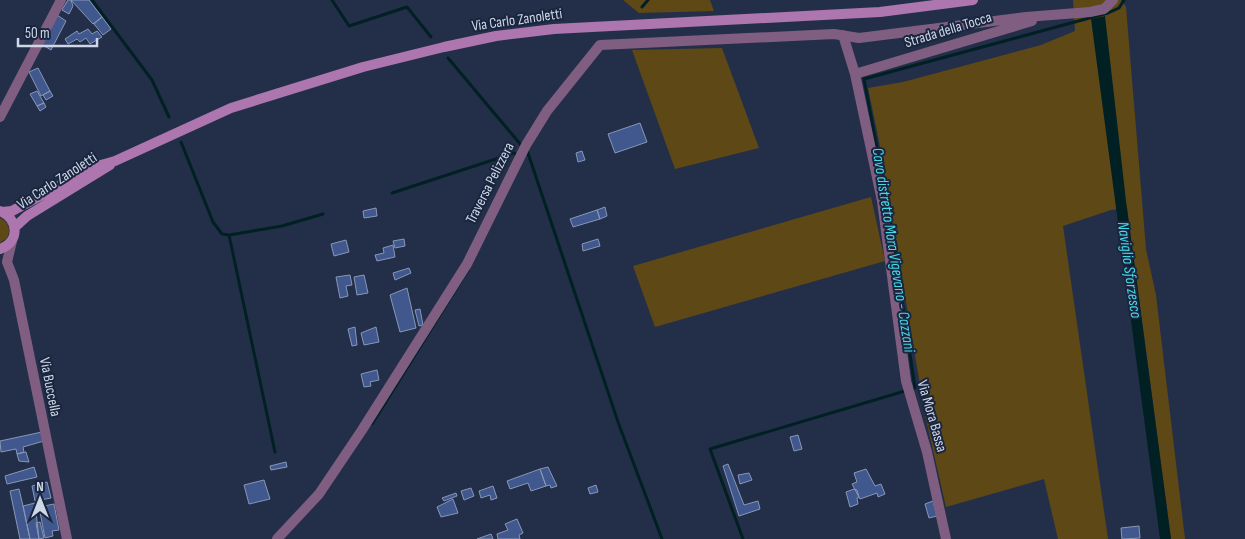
<svg xmlns="http://www.w3.org/2000/svg" width="1245" height="539" font-family="'Sofia Sans Condensed',sans-serif">
<style>
.green{fill:#5e4816}
.water{fill:#012024}
.lines{fill:none;stroke-linecap:round;stroke-linejoin:round}
.stream{stroke:#012024;stroke-width:3}
.building{fill:#40588d;stroke:#8897b7}
.street{stroke:#805e81;stroke-width:10}
.secondary{stroke:#ad76af;stroke-width:10}
.labels{text-anchor:middle;dominant-baseline:central;stroke-width:4;stroke-linejoin:round;paint-order:stroke}
.street-label{font-size:15px;fill:#ced7e8;stroke:#1a253e}
.water-label{font-size:16px;font-style:italic;fill:#46d8e7;stroke:#1a253e}
</style>
<rect width="100%" height="100%" fill="#232f49"/>
<path class="green" d="M623 0H710L714 11 639 13Z
M1073 0H1121L1126 7 1146 249 1156 295 1185 539H1171L1127 208 1111 210 1063 226 1108 539H1058L1044 479 946 507 925 415 879 141 868 88 903 82 1041 45 1075 31Z
M722 48 759 148 675 169 632 50Z
M871 197 885 261 655 327 633 266Z
M0 218C9 222 11 230 7 238L0 243Z"/>
<path class="water" d="M1105 16 1126 201 1171 539H1160L1091 19Z"/>
<g class="lines">
<path class="stream" d="M92 0 152 80 169 117
M332 0 349 26 407 7 431 37
M642 7 648 0
M448 58 521 145
M181 142 213 222 222 234 229 235 282 226 323 214
M527 150 618 422 662 539
M392 193 514 153 516 154
M229 235 275 452
M372 424 468 270
M743 539 710 449 915 388 888 206 864 79 1108 13 1119 8 1124 0"/>
</g>
<path class="building" d="M68 0H71L73 6 69 14 62 10Z
M71 0H89L102 17 93 24Z
M57 15 66 21 51 50 41 44Z
M102 17 111 29 103 35 94 24Z
M88 29 92 34 97 31 102 37 90 44 86 38 80 42 77 39 68 44 65 39 77 31 79 34Z
M38 68 50 91 41 96 29 72Z
M37 91 44 103 37 106 30 94Z
M50 91 53 96 46 100 43 95Z
M44 103 46 107 40 111 37 106Z
M640 123 647 142 615 153 608 134Z
M582 151 585 160 578 162 576 153Z
M605 207 607 216 600 219 597 210Z
M376 208 377 216 364 218 363 211Z
M597 210 600 219 573 227 570 219Z
M404 239 405 246 395 248 393 241Z
M598 239 600 246 583 251 582 244Z
M346 240 349 252 334 256 331 244Z
M393 245 395 257 377 261 375 255 384 253 383 248Z
M409 268 411 273 395 280 393 273Z
M350 275 352 285 346 286 348 296 340 298 336 277Z
M364 275 368 293 357 295 354 277Z
M407 288 416 328 400 332 390 295Z
M420 309 423 325 419 326 415 310Z
M355 327 357 345 352 346 348 329Z
M376 327 379 342 364 345 361 333Z
M377 370 379 380 370 382 371 386 364 387 361 374Z
M42 432 44 441 23 447 24 452 17 454 16 449 1 452 0 441Z
M798 435 802 449 794 451 790 437Z
M26 452 29 462 19 461 17 454Z
M286 462 287 467 271 470 270 466Z
M728 464 744 505 758 501 760 509 739 516 723 466Z
M34 467 37 477 7 484 5 476Z
M548 467 557 486 551 488 550 485 546 486 540 469Z
M540 469 546 486 531 491 528 483 510 489 507 481Z
M866 469 875 486 881 484 885 494 878 497 877 493 860 499 852 484 857 482 854 473Z
M749 473 752 480 740 484 738 475Z
M264 480 270 499 249 504 244 485Z
M47 482 51 498 35 501 32 486Z
M596 485 598 492 590 494 588 488Z
M493 486 497 498 491 500 490 495 481 498 479 491Z
M471 488 474 496 464 500 461 491Z
M19 489 23 506 30 539H20L10 491Z
M854 489 857 490 859 497 857 498 858 504 850 507 846 492Z
M456 493 457 496 444 501 442 498Z
M453 499 458 513 441 517 437 507Z
M933 501 937 516 929 518 925 504Z
M35 503 39 539H30L23 506Z
M54 504 59 530 52 531 53 536 45 538 39 507Z
M517 519 523 533 519 535 520 539H498L497 534 508 530 505 524Z
M40 522 44 538 39 539 36 523Z
M1139 526 1140 538 1122 539 1121 528Z
M491 534 493 539H477Z"/>
<g class="lines">
<path class="street" d="M843 35 855 74 882 201 906 381 927 452 946 539
M855 74 1032 21
M0 117 61 0
M12 241 7 262 14 280 67 539
M277 539 319 494 362 430 467 264 526 145 547 111 600 45 834 34 859 38 1026 17 1090 12 1104 9 1113 0"/>
<path class="secondary" d="M2 212 12 211 94 167 115 161 231 108 363 67 444 47 496 36 554 29 880 12 973 0
M15 227 27 216 110 165
M0 249C20 242 19 219 0 211"/>
</g>
<g class="labels">
<g class="street-label">
<text transform="translate(517 20) rotate(-8)">Via Carlo Zanoletti</text>
<text transform="translate(948 30) rotate(-17)">Strada della Tocca</text>
<text transform="translate(57 181) rotate(-33)">Via Carlo Zanoletti</text>
<text transform="translate(490 183) rotate(-63)">Traversa Pelizzera</text>
<text transform="translate(50 387) rotate(79)">Via Buccella</text>
<text transform="translate(932 416) rotate(74)">Via Mora Bassa</text>
</g>
<g class="water-label">
<text transform="translate(893 250) rotate(81)">Cavo distretto Mora Vigevano - Cazzani</text>
<text transform="translate(1129 270) rotate(82)">Naviglio Sforzesco</text>
</g>
</g>
<g transform="translate(40 499)" stroke="#1a253e" stroke-width="4" paint-order="stroke">
<path d="M0-4L9 19L0 12L-9 19Z" fill="#ced7e8"/>
<text y="-8" font-size="14" font-weight="bold" text-anchor="middle" fill="#ced7e8">N</text>
</g>
<path d="M18 38v8h79v-8" fill="none" stroke="#ced7e8" stroke-width="2.5"/>
<text x="25" y="38" font-size="15" fill="#ced7e8" stroke="#1a253e" stroke-width="4" paint-order="stroke">50 m</text>
</svg>
